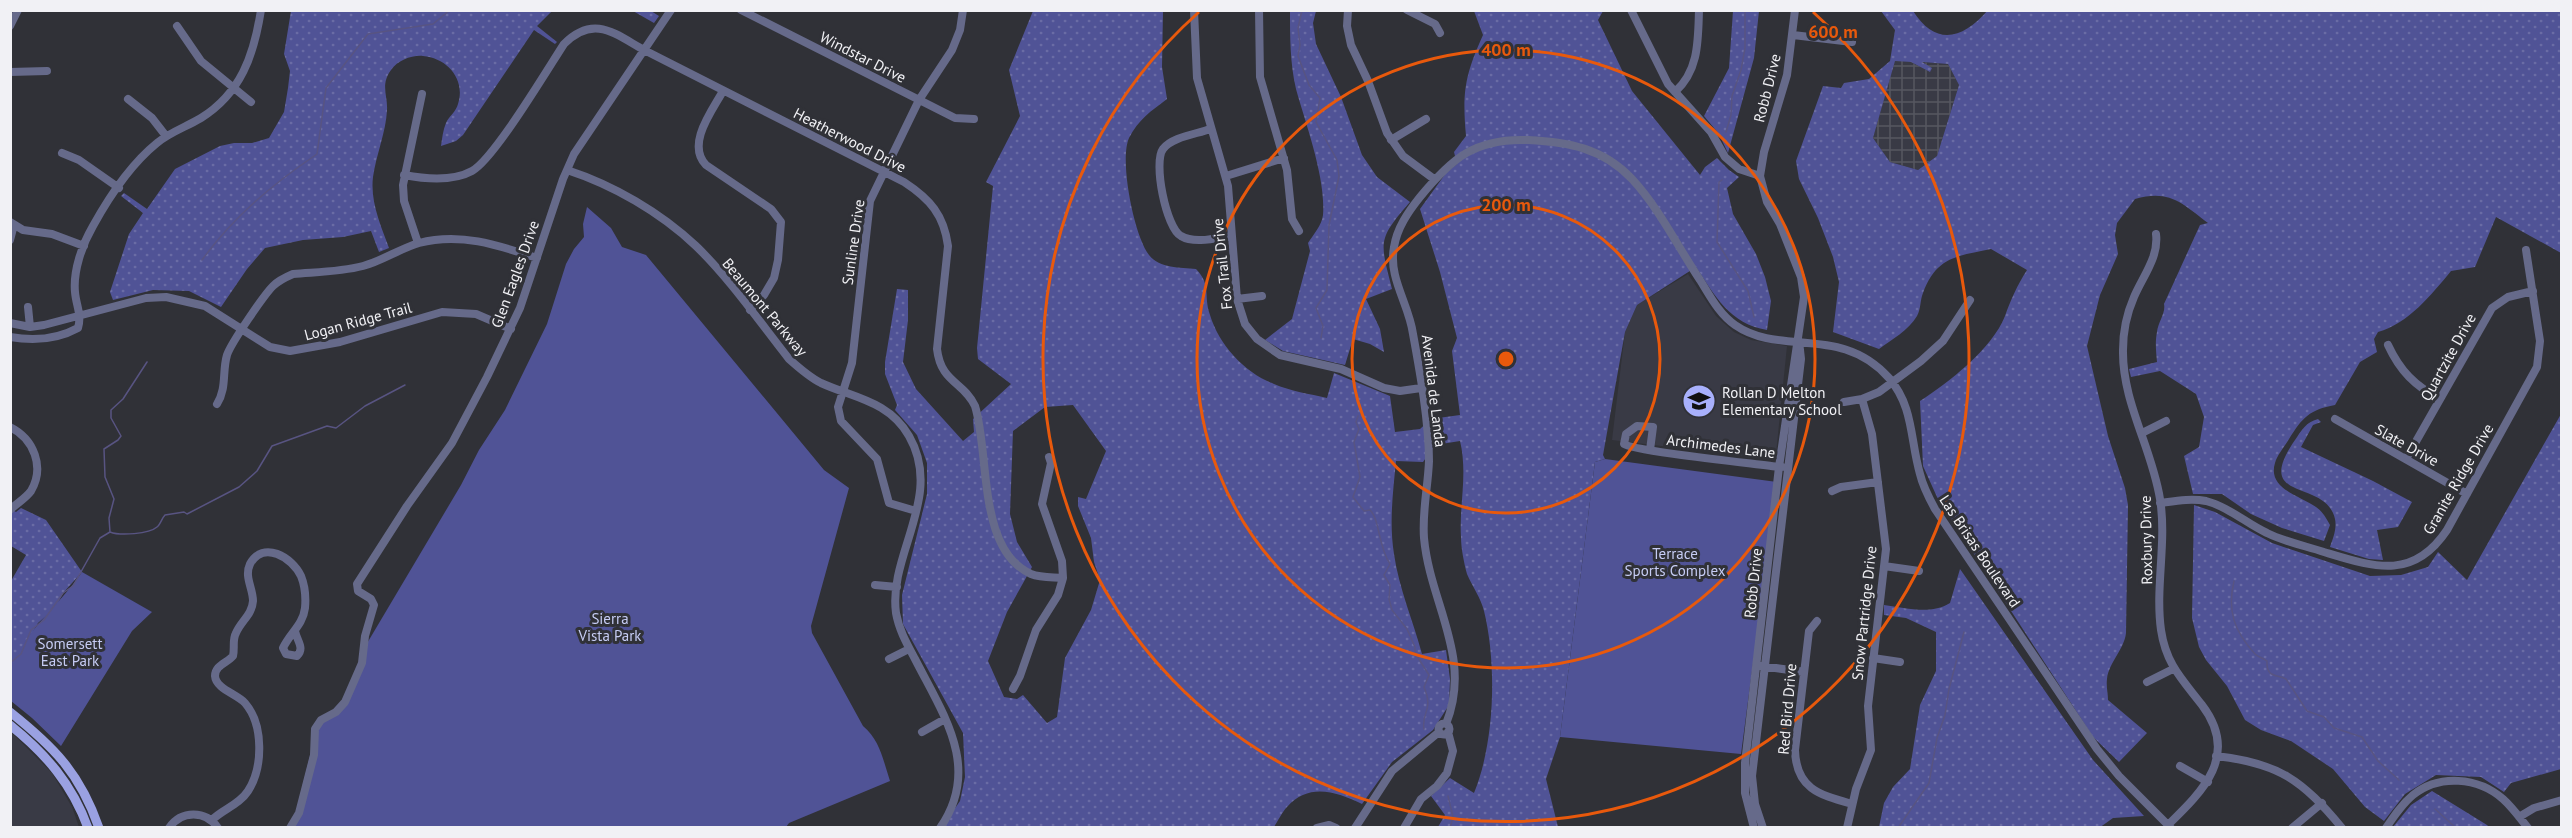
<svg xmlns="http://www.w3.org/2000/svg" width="2572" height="838" font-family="'PT Sans',sans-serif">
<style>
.built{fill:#393a45}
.industrial{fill:url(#industrial-grid)}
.grass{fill:url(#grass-dots);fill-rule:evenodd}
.park{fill:#505396}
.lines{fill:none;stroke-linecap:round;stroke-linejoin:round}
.stream{stroke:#585482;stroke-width:1.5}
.minor{stroke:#666a8a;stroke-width:8}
.major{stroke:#9aa1e2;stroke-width:9}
.ring{fill:none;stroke:#e8590c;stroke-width:3}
.labels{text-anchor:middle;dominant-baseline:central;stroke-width:6;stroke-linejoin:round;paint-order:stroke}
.street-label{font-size:15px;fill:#f1f1f5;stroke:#303137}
.poi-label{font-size:15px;fill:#f1f1f5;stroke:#303137;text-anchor:start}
.park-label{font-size:15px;fill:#c6ccf4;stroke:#303137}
.centre{fill:#e8590c;stroke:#303137;stroke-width:3}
.ring-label{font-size:18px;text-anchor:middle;font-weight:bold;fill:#e8590c;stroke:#303137;stroke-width:6;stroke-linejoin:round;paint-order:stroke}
</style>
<defs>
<pattern id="industrial-grid" width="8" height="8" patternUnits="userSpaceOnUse" patternTransform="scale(1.5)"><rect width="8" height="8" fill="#393a45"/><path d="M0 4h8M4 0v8" fill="none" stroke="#565760"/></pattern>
<pattern id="grass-dots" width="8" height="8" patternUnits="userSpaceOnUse" patternTransform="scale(1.5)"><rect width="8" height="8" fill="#505396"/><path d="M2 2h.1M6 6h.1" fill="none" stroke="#6a6ca5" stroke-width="1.8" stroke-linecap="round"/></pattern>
</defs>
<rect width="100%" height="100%" fill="#303137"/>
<path class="built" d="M1688 274 1716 316 1734 332 1751 340 1787 346 1776 454 1769 459 1612 440 1625 332 1637 305Z
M11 732 52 773 72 807 79 827H11Z"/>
<path class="industrial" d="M1895 60 1911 62 1930 72 1920 62 1948 64 1959 85 1937 156 1918 170 1890 162 1873 138Z"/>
<path class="grass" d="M1988 10 2561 11V253L2496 217 2475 267 2451 271C2432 294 2408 324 2378 332L2374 339 2377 352 2360 362 2335 405C2309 410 2303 417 2289 439 2285 446 2277 455 2275 463 2267 489 2301 496 2316 507 2323 512 2326 518 2330 525L2324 541 2282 528 2251 514 2222 494H2193L2184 456 2199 447 2204 417 2196 394 2160 371 2131 377 2129 369 2157 362C2156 351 2155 342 2157 332 2158 322 2166 313 2164 304L2200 225 2208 223C2182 203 2169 189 2135 199L2117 223 2115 235 2118 254 2100 295 2087 346 2108 436 2125 488 2128 505 2126 633C2124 650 2109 662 2107 679 2106 686 2108 693 2108 700L2147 733 2119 762 2093 737 1937 497 1923 466 1920 401C1948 383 1992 349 2005 316 2011 299 2017 286 2027 270L1991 249C1957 256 1936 257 1923 293 1920 300 1921 309 1917 316 1909 330 1891 340 1879 349L1833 332 1839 282 1833 257 1818 218 1799 179 1796 161 1823 86 1841 88 1844 83 1869 79 1890 61 1895 30 1881 11H1913C1936 47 1963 39 1988 10ZM1895 61 1911 62 1930 72 1932 68 1922 62 1948 64 1959 85 1937 156 1918 170 1890 162 1873 138Z
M291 11H552L537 26 557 42 555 44 534 30 463 135 456 141 441 146C442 139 443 130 446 123 449 116 456 112 458 104 466 79 447 58 423 56 412 55 398 60 391 70 380 85 388 96 387 110 386 132 376 155 373 177 370 202 381 226 389 248L379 252 371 231 343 237 303 240 265 248 247 269 221 307 189 291 153 290 113 300 110 292 129 234 143 213 121 196 124 193 147 209 175 169 220 146 234 143H252L269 138 284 112 288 88 290 71 284 54Z
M633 11H651L659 16 654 23Z
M1033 11H1163L1162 67 1167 99C1151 111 1138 120 1129 138 1119 160 1134 236 1149 255 1160 269 1180 267 1196 269 1212 286 1203 295 1210 315 1219 345 1245 373 1274 384 1290 391 1310 394 1327 398L1334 373 1390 396 1395 432 1420 429 1431 419 1460 415 1452 351 1457 338 1440 272 1420 209 1446 173 1457 164 1454 152 1466 136C1462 92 1465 75 1483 35L1474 11H1603L1598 20 1632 91 1700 175 1705 167 1717 158 1729 170 1739 177 1727 188 1733 214 1756 254 1765 277 1771 301 1767 330C1730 324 1715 296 1696 267L1637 305 1625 332 1603 455 1605 459 1595 462 1560 737 1546 779 1558 827H1438L1445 815 1431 796 1450 778 1474 793C1495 742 1497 664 1484 611 1481 598 1472 586 1467 574 1464 563 1461 548 1461 537 1459 505 1468 474 1460 441L1435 445 1423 462 1396 461C1393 492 1389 523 1394 554 1399 589 1413 620 1422 654L1446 650 1450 679 1449 705 1433 730 1392 762 1362 804C1337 792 1309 782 1287 807 1282 812 1278 821 1274 827H942L960 801 965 777 963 733 903 624 902 595 927 494V463L917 435 895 410 897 405 885 374V362L897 289 908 290V320L903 362 916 389 963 441 974 432 973 419 1011 384 978 359 977 348 993 186 986 182 1020 116 1009 70ZM1073 405 1106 451 1086 499 1078 497V506L1091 538 1094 562 1100 580 1091 610 1065 658 1057 717 1047 723 1023 695 1017 699 1004 697 988 661 1007 612 1032 567 1017 542 1010 514 1013 431 1045 407Z
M1290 11H1316L1313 23 1316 44 1341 97 1362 155 1377 177 1410 202C1377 240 1380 241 1392 289L1366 299 1380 329 1384 352 1370 344 1353 339 1345 365 1283 351 1265 340 1292 319 1310 251 1308 243C1313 235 1322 225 1323 215 1326 178 1306 125 1296 89 1290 63 1290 37 1290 11Z
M1733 11H1759L1754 58 1728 153 1719 134 1704 116 1729 68Z
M2561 414V769L2511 783 2504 792 2481 777 2436 775 2405 794 2384 821 2365 807 2333 769 2291 741 2261 730 2245 720 2227 686 2206 660 2199 647 2192 618 2194 505 2215 512 2272 543 2370 576 2401 575 2428 567 2438 552 2467 580Z
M2318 419 2321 422 2313 425 2301 447 2373 481 2412 502 2398 527 2377 530 2383 560 2369 559 2330 547C2333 538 2337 529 2335 519 2326 478 2251 504 2295 440 2301 431 2306 422 2318 419Z
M21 508 46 520 82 572 63 593 56 607 38 623 11 670V581L26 555 11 546V509L16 512Z
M1960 569 2093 760 2144 816 2113 818 2099 828 1879 827 1884 803 1893 787 1910 769 1920 705 1936 671V632L1906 618 1884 615V605C1906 608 1931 615 1950 603Z
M2432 791 2487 825 2489 827H2393L2411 805Z"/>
<path class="park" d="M587 207 611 228 622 247 646 255 824 470 849 488 811 626 812 633 863 726C880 740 883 760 890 781L789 823 786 827 292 828 317 728 325 720 339 713 366 645 461 485 479 450 505 410 547 324 566 264 574 249 584 237 583 224Z
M1605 459 1777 482 1741 754 1560 737 1595 462Z
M82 572 152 612 132 631 61 746 32 718 11 701C10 692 8 678 11 669 25 630 60 605 82 572Z"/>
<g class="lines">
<path class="stream" d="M1302 10 1298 28 1300 45 1298 56 1309 85 1320 98 1316 122 1337 160 1339 176 1329 225 1327 290 1316 308 1323 326 1321 338
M1726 132 1731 115 1732 96 1741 70 1745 48V10
M1722 180 1719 182 1717 242 1748 291 1754 317
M202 260C234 216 273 184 317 154L326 88 368 34 433 24 450 10
M1358 416 1356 422 1359 429 1354 442 1360 477 1353 497 1364 511 1370 510C1380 520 1378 546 1390 564L1384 575 1390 585 1389 599 1392 610 1407 629 1415 647V653L1429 675 1424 687C1434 711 1421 712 1424 729
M110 532C120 536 149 534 157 527 160 525 162 518 165 515L184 512 187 514 239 487 257 471 272 446 327 426 336 428 365 406 405 385
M2234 581C2227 611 2234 631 2255 654 2258 657 2263 658 2267 661 2266 678 2276 674 2286 679L2307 711 2324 717 2334 728 2362 737 2378 761 2399 780
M10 663 21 654 31 630 44 620 63 593 73 586 100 538 110 532 109 518 114 499 105 477 104 449 118 440 121 436 111 418V410L123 399 147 362
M1448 796 1453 817 1450 828
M2435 809 2456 828
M1898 828 1929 783 1937 738 1945 715 1949 689 1964 632"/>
<path class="minor" d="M741 10 955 118 974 119
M1194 10 1197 78 1228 186 1237 299 1245 324 1257 339 1280 355 1341 369 1384 388 1400 391 1421 388
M1259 10 1260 77 1287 170 1292 219 1299 231
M1348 10 1347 26 1351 45 1368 81 1387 133 1403 156 1434 179
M1407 10 1435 24 1440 33
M1631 10 1668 84 1711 132 1725 157 1739 169 1760 176
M10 26 18 10
M177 26 201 61 251 102
M1793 35 1852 42
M10 72 47 71
M723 91C712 111 686 144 706 165L771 209 781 222 778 260 774 278 764 295 750 310
M1675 92C1699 70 1698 41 1699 10
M128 99 152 118 166 136
M1210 129C1197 134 1172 137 1163 149 1153 162 1166 228 1181 236 1194 244 1217 238 1232 236
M1391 140 1426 119
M62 153 79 160 119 188
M567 170C613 185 660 212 696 246 730 279 759 321 789 359 799 368 809 377 821 383 854 398 889 401 909 436 944 497 888 554 896 613 899 630 907 644 915 659 943 714 982 768 940 828
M404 175C425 179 452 182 472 171 494 159 547 70 564 44 594 14 615 34 644 50L904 182C930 199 944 215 948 246L937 349C941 383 963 381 975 406 990 454 977 550 1031 574 1041 578 1053 577 1063 578
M1226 176 1284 158
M10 222 23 230 52 234 84 246
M10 226 14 225 10 240
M2156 234C2159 257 2143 276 2134 297 2127 313 2123 332 2123 350 2122 402 2152 448 2160 499 2167 542 2155 587 2161 630 2166 664 2182 679 2202 705 2240 755 2203 791 2168 825
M418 243 404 201 403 185 422 94
M1237 299 1262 296
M28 307 30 327
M10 323 30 327 44 325 146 298 166 297 205 306 270 347 290 351 340 342 442 312 476 314 511 329
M10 337C33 341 58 339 78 328 82 315 76 305 75 292 73 271 82 245 93 226 109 197 131 164 157 143 170 132 186 127 201 118 241 93 254 55 261 10
M2388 345C2400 371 2415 386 2440 399
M1844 402 1862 399 1879 392 1921 361 1943 341 1970 300
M217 404C227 388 222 372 227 355 231 343 264 295 273 286 279 280 286 277 293 274 316 272 340 272 363 266 382 261 399 249 419 243 460 232 498 245 537 258
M2335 419 2467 494
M10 427C34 439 45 467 31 491 25 499 17 503 10 510
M2142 433 2166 421
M1650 450 1653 427 1637 426 1626 434 1624 444C1632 451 1758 464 1779 467H1782
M2406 459 2492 308 2508 297 2533 291
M1832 491 1841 487 1878 482
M2160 503C2175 501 2191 498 2206 501 2229 507 2247 524 2267 533 2285 542 2306 546 2324 552 2374 567 2413 581 2447 530L2537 367 2540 341 2526 250
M916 511 889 503 877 459 841 421 838 407 852 363 870 201 919 100 952 50 960 30 963 10
M1884 566 1919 571
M875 585 897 587
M1817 621 1809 631 1795 750C1796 789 1820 795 1852 804
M1873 658 1900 662
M889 659 909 649
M1761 666 1804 672
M2147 682 2173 669
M1013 689 1020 676 1036 630 1058 595 1063 578 1062 561 1042 504 1051 463 1049 457
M1438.5 729a5.5 5.5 0 1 1 11 0a5.5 5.5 0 1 1-11 0Z
M1446 724C1473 657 1430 604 1424 538 1422 511 1428 487 1429 461 1429 422 1420 372 1413 334 1409 304 1388 278 1394 247 1397 228 1408 212 1420 197 1452 158 1475 138 1528 140 1568 142 1603 148 1632 179 1659 208 1678 247 1700 280 1710 296 1719 314 1735 325 1781 357 1841 324 1889 378 1914 407 1910 440 1920 474 1923 487 1929 498 1935 509L2097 749 2119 776 2171 828
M922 732 945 719
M2216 756C2279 763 2302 780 2342 828
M2180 766 2208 782
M2519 817 2534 808 2562 800
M212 820C223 809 239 805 248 791 263 768 264 725 245 703 237 694 216 689 215 676 215 665 227 663 233 656 235 648 232 640 236 633 241 621 252 615 253 601 253 588 244 577 250 564 263 540 292 557 301 576 305 586 306 597 305 608 303 625 290 633 283 648L286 654 297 656C305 648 297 641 295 631
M169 828C181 810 206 810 218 828
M290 828 299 813 314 755 315 729 321 720 336 712 345 702 362 663 365 636 374 605 371 599 358 591 357 584 407 506 452 443 487 377 520 308 563 179 574 154 671 10
M1317 828 1329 825 1336 828
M1355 828 1392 771 1439 732
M1404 828 1421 799 1437 786 1447 773 1453 751 1448 732
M1754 828 1745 793V763L1779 467 1804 297 1801 277 1780 224 1767 202 1760 176 1764 152 1787 75 1795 10
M1763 828 1755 804 1752 776 1801 359 1799 341
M1847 828 1856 789 1871 750 1868 706 1886 549 1872 434 1862 399
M2292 828 2322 803
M2386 828C2394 816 2402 804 2413 795 2439 774 2478 777 2503 799 2512 807 2520 818 2528 828"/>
<path class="major" d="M10 712C54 747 80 773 99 828
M10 725C46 754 72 784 88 828"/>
</g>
<g class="ring">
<circle cx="1506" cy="359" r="154"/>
<circle cx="1506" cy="359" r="309"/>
<path d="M1813 12A463 463 0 1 1 1199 12"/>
</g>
<defs>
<symbol id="school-disc" viewBox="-11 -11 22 22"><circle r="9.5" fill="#a8b0fc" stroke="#303137"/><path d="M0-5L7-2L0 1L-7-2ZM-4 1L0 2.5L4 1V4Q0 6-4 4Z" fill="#111"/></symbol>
</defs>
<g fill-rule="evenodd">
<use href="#school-disc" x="1680" y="382" width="38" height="38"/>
</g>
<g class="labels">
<g class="street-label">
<text transform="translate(863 57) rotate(27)">Windstar Drive</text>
<text transform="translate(1767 88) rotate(-76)">Robb Drive</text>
<text transform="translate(850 140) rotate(27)">Heatherwood Drive</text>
<text transform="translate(853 242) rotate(-82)">Sunline Drive</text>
<text transform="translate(1222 264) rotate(-96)">Fox Trail Drive</text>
<text transform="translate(515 274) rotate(-70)">Glen Eagles Drive</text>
<text transform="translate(765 307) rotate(50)">Beaumont Parkway</text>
<text transform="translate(358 321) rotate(-15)">Logan Ridge Trail</text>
<text transform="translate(2448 357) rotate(-61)">Quartzite Drive</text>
<text transform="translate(1434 391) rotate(83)">Avenida de Landa</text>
<text transform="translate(2407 445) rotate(29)">Slate Drive</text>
<text transform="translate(1721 446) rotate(7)">Archimedes Lane</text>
<text transform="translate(2458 479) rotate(-60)">Granite Ridge Drive</text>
<text transform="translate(2146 540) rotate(-91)">Roxbury Drive</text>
<text transform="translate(1980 551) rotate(56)">Las Brisas Boulevard</text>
<text transform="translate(1753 583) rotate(-84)">Robb Drive</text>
<text transform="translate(1864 613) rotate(-84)">Snow Partridge Drive</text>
<text transform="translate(1787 709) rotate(-85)">Red Bird Drive</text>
</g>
<g class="poi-label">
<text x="1722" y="392">Rollan D Melton<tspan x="1722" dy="17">Elementary School</tspan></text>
</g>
<g class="park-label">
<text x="1675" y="553">Terrace<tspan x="1675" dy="17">Sports Complex</tspan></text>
<text x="610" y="618">Sierra<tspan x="610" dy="17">Vista Park</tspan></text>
<text x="70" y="643">Somersett<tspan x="70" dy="17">East Park</tspan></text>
</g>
</g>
<circle cx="1506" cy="359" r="9" class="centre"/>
<g class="ring-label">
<text x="1833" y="38">600 m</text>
<text x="1506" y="56">400 m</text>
<text x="1506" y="211">200 m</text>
</g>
<rect width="2572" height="838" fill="none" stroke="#f1f1f5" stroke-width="24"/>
</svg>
